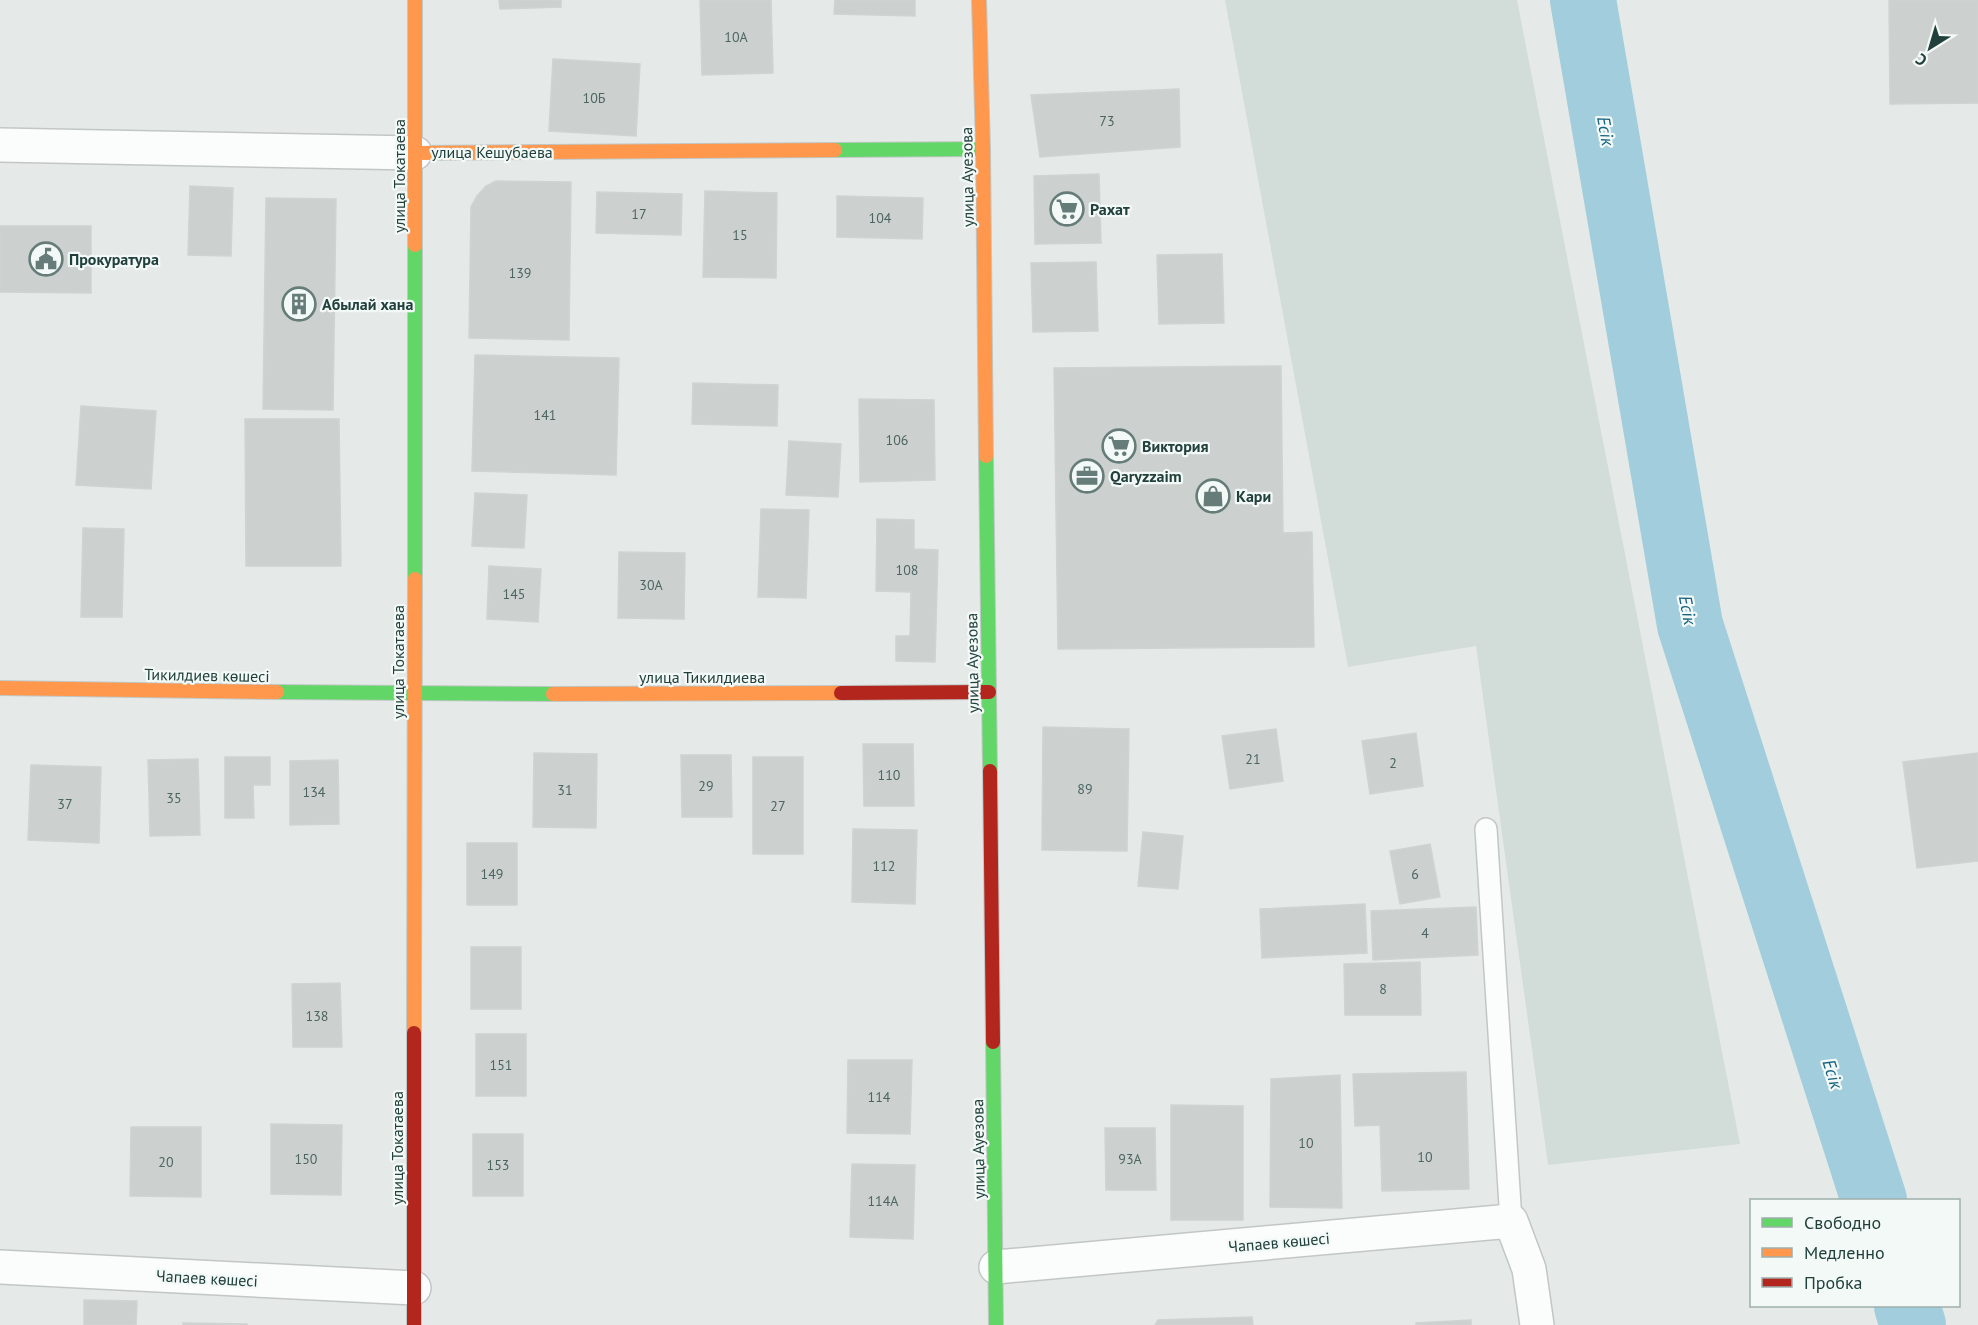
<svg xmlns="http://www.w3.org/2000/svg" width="1978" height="1325" font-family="'PT Sans',sans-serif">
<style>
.built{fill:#d2dcd9}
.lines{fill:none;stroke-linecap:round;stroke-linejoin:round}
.river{stroke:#a2cddc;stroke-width:66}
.building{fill:#ccd1d0;stroke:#ced4d2;stroke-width:1.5}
.lane-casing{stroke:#c2c7c6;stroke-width:24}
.street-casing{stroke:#c2c7c6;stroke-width:36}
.fast-casing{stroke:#c0c8c6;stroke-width:16}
.slow-casing{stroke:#c0c8c6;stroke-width:16}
.jam-casing{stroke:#c0c8c6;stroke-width:16}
.lane{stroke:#fbfcfc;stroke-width:21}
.street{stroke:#fbfcfc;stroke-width:33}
.fast{stroke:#63d668;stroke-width:14}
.slow{stroke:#ff974d;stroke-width:14}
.jam{stroke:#b3261e;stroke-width:14}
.labels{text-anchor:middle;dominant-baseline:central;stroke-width:4.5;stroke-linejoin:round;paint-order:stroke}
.number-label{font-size:14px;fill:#4c6561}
.street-label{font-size:16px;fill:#21403b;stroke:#f3f9f7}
.poi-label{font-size:16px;font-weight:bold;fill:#21403b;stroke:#f3f9f7;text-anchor:start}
.water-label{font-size:18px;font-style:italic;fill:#166281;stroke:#f3f9f7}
</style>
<rect width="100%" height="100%" fill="#e5eae9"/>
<path class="built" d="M1225 0H1517L1740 1144 1548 1165 1476 646 1348 667Z"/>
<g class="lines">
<path class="river" d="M1583 0 1690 625 1874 1200
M1907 1306 1913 1325"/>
</g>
<path class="building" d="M499 0H561V7L500 9Z
M700 0H771L773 73 702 75Z
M835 0H915V16L834 14Z
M1889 0H1978V103L1890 104Z
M553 59 640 64 636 136 549 131Z
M1179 89 1180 147 1040 157 1031 95Z
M1099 174 1101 243 1035 244 1034 176Z
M496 181 571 182 569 340 469 338 471 207 477 196 486 186Z
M190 186 233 188 231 256 188 255Z
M705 191 777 193 776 278 703 277Z
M597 192 682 194 681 235 596 233Z
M837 196 923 198 922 239 837 237Z
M266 198 336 199 333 410 263 409Z
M0 226H91V293L0 292Z
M1222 254 1224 323 1159 324 1157 255Z
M1096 262 1098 331 1033 332 1031 263Z
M475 355 619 358 616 475 472 471Z
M1281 366 1283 533 1312 532 1314 647 1058 649 1054 368Z
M693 383 778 385 777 426 692 424Z
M859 399 934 400 935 480 860 482Z
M81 406 156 411 151 489 76 485Z
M245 419H339L341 566H246Z
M789 441 841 444 838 497 786 495Z
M475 493 527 495 524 548 472 546Z
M761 509 809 510 806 598 758 597Z
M877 519 914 520V549L938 550 935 662 896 661V636H910L911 592 876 591Z
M83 528 124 529 122 617H81Z
M619 552 685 553 684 619 618 618Z
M489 566 541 569 538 622 487 619Z
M1043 727 1129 729 1127 851 1042 850Z
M1276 729 1283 781 1230 789 1222 736Z
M1416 733 1423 786 1370 794 1362 741Z
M863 744H913L914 806H864Z
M534 753 597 754 596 828 533 827Z
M1978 753V861L1917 868 1903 762Z
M681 755H731L732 817H682Z
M225 757H270V785H253L254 818H225Z
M753 757H803V854H753Z
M198 759 200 835 150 836 148 760Z
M338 760 339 824 290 825V761Z
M31 765 101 767 99 843 28 840Z
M853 829 917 830 915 904 852 902Z
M1143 832 1183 836 1178 889 1138 886Z
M467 843H517V905H467Z
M1430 844 1440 897 1400 904 1390 851Z
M1365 904 1367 953 1262 958 1260 909Z
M1476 907 1478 955 1373 960 1371 911Z
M471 947H521V1009H471Z
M1420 962 1421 1015H1345L1344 964Z
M340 983 342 1047H293L292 984Z
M476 1034H526V1096H476Z
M848 1060H912L910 1134 847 1133Z
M1466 1072 1469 1189 1382 1191 1380 1125 1355 1126 1353 1074Z
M1340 1075 1342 1208 1270 1207 1271 1079Z
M1171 1105 1243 1106V1220H1171Z
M271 1124 342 1125 341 1195 271 1194Z
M131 1127H201V1197L130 1196Z
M1105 1128H1155L1156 1190H1106Z
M473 1134H523V1196H473Z
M852 1164 915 1165 913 1239 850 1237Z
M84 1300 137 1301 136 1325H84Z
M1252 1317 1253 1325H1155L1158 1320Z
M1471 1320V1325H1416V1323Z
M183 1323 247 1324V1325H183Z"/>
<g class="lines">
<defs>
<path id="lane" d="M1486 829 1511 1221"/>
<path id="street" d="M0 145 415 153
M0 1267 414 1288
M996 1267 1511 1221 1529 1269 1537 1325"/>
<path id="fast" d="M835 150 983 149
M986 456 990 771
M415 579V245
M277 692 553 694
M993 1042 996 1325"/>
<path id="slow" d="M979 0 983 149 986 456
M415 153 835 150
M415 245V0
M0 688 277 692
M553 694 841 693
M414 1033 415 579"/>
<path id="jam" d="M841 693 989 692
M990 771 993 1042
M414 1325V1033"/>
</defs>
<use href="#lane" class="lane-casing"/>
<use href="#street" class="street-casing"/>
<use href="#fast" class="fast-casing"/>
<use href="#slow" class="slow-casing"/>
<use href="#jam" class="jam-casing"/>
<use href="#lane" class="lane"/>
<use href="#street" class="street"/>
<use href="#fast" class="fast"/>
<use href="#slow" class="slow"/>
<use href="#jam" class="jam"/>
</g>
<defs>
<symbol id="supermarket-ring" viewBox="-11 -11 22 22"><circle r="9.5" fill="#f3f9f7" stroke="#667c78" stroke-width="1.5"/><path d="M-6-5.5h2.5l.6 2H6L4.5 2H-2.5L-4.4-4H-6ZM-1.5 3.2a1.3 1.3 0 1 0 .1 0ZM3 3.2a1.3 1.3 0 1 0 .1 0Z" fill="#667c78"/></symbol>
<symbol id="civic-ring" viewBox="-11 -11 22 22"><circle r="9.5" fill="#f3f9f7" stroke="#667c78" stroke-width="1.5"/><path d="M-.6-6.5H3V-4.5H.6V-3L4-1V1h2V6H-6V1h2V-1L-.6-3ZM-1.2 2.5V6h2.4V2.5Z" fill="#667c78"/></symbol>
<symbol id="building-ring" viewBox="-11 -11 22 22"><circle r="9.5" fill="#f3f9f7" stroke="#667c78" stroke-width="1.5"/><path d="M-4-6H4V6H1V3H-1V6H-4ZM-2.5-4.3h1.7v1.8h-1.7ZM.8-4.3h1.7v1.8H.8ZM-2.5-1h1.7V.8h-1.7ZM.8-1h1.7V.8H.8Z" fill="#667c78"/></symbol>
<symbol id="office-ring" viewBox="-11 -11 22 22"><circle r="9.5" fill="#f3f9f7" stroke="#667c78" stroke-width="1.5"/><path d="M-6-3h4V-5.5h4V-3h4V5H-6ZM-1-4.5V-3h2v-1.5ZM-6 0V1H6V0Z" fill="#667c78"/></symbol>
<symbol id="shop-ring" viewBox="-11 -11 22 22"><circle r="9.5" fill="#f3f9f7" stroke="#667c78" stroke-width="1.5"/><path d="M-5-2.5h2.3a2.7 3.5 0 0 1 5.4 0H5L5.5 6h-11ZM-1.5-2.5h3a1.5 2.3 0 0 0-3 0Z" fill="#667c78"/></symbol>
</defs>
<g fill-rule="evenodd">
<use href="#supermarket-ring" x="1048" y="190" width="38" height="38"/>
<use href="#civic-ring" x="27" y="240" width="38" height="38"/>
<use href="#building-ring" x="280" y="285" width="38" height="38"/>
<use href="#supermarket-ring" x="1100" y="427" width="38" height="38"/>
<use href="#office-ring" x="1068" y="457" width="38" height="38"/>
<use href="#shop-ring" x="1194" y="477" width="38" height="38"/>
</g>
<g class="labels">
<g class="number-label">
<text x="736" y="37">10А</text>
<text x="594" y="98">10Б</text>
<text x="1107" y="121">73</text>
<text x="639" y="214">17</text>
<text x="880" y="218">104</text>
<text x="740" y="235">15</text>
<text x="520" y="273">139</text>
<text x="545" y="415">141</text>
<text x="897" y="440">106</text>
<text x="907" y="570">108</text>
<text x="651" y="585">30А</text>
<text x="514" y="594">145</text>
<text x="1253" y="759">21</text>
<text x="1393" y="763">2</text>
<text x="889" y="775">110</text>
<text x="706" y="786">29</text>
<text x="1085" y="789">89</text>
<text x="565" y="790">31</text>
<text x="314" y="792">134</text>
<text x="174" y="798">35</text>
<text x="65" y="804">37</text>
<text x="778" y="806">27</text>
<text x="884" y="866">112</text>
<text x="492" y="874">149</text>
<text x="1415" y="874">6</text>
<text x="1425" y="933">4</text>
<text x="1383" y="989">8</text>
<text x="317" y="1016">138</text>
<text x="501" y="1065">151</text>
<text x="879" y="1097">114</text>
<text x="1306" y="1143">10</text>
<text x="1425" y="1157">10</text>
<text x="306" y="1159">150</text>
<text x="1130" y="1159">93А</text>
<text x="166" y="1162">20</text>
<text x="498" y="1165">153</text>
<text x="883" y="1201">114А</text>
</g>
<g class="street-label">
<text x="492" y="152">улица Кешубаева</text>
<text transform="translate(399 176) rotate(-90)">улица Токатаева</text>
<text transform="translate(967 177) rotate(-91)">улица Ауезова</text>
<text transform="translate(398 662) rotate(-90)">улица Токатаева</text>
<text transform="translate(972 663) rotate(-91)">улица Ауезова</text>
<text transform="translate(207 675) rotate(1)">Тикилдиев көшесі</text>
<text x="702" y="677">улица Тикилдиева</text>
<text transform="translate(397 1148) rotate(-90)">улица Токатаева</text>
<text transform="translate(978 1149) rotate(-91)">улица Ауезова</text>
<text transform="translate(1279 1242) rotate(-5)">Чапаев көшесі</text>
<text transform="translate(207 1278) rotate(3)">Чапаев көшесі</text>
</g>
<g class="poi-label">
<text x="1090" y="209">Рахат</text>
<text x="69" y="259">Прокуратура</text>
<text x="322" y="304">Абылай хана</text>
<text x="1142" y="446">Виктория</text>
<text x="1110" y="476">Qaryzzaim</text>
<text x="1236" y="496">Кари</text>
</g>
<g class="water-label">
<text transform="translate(1606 131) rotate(80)">Есік</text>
<text transform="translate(1688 610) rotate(79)">Есік</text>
<text transform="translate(1833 1074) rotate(72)">Есік</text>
</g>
</g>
<rect x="1750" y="1199" width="210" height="108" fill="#f3f9f7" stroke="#9fafac" stroke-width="1.5"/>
<rect x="1762" y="1218" width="30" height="9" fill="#63d668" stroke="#9fafac" stroke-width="1.5"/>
<text x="1804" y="1229" font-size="18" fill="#21403b">Свободно</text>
<rect x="1762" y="1248" width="30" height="9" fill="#ff974d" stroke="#9fafac" stroke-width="1.5"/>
<text x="1804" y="1259" font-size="18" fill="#21403b">Медленно</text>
<rect x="1762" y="1278" width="30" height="9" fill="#b3261e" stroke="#9fafac" stroke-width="1.5"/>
<text x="1804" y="1289" font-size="18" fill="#21403b">Пробка</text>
<g transform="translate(1930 48) rotate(217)" stroke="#f3f9f7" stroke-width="4.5" paint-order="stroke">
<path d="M0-4.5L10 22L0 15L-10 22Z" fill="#21403b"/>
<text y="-9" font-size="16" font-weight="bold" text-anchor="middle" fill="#21403b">С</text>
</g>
</svg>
